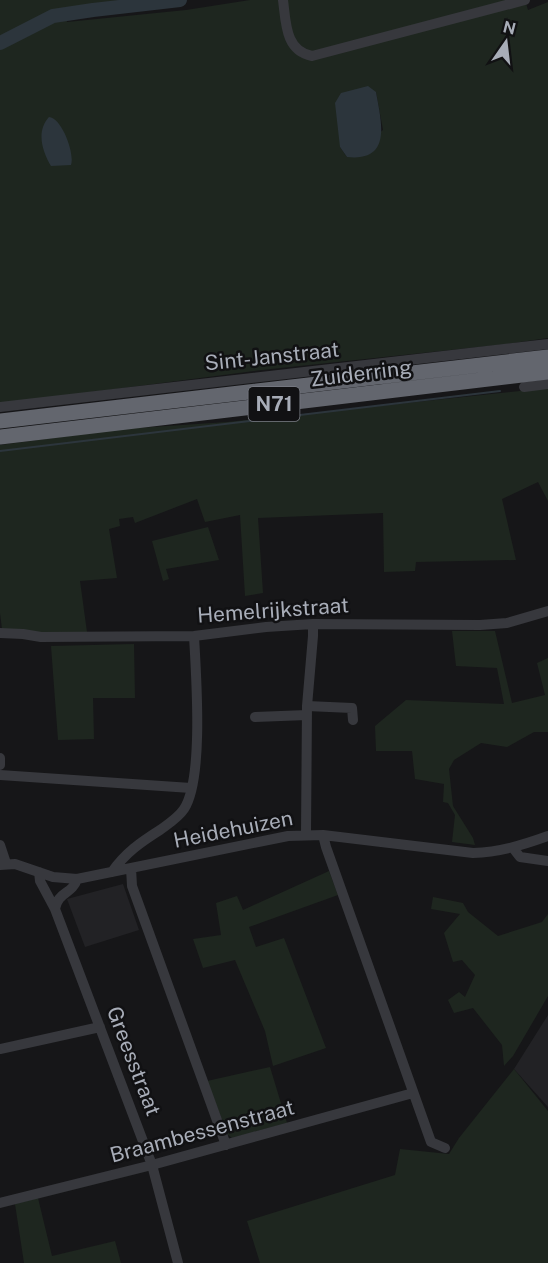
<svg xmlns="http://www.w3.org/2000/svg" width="548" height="1263" font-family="'Public Sans',sans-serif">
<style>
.built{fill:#222225}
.green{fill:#1e261f;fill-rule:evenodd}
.water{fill:#2c353c}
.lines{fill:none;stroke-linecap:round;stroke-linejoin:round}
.stream{stroke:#2c353c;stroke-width:2}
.river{stroke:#2c353c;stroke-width:14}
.minor{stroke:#37383d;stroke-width:10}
.highway{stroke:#63666e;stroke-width:15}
.labels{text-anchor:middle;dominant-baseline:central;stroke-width:5;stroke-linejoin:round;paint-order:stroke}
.shield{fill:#111113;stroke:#7b7e86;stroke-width:1.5}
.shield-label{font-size:20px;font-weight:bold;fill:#a8adb8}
.street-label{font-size:21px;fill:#a8adb8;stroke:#111113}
</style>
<rect width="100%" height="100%" fill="#161618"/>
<path class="built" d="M123 884 139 930 85 947 67 899Z
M548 1015V1107L514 1069Z"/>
<path class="green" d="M0 0H130L63 9 0 37Z
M250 0H525L528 10 548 2V338L507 344 262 370 0 404V47L47 23 66 17 67 22 186 10ZM376 92 383 130 347 157 340 147Z
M548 388V501L538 482 502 499 516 560 416 562 415 571 384 572 383 513 258 518 263 593 245 596 240 515 205 522 197 499 135 523 133 517 119 519 120 526 109 529 117 578 80 581 87 632H35L2 629 0 613V445L122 429 227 422Z
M208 527 219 560 166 569 169 579 163 581 152 541Z
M452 631H495L512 703 545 695 537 663 548 658V732H534L507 747 481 743 454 760 449 769 453 806 473 838 475 845 452 842 455 815 448 803 443 802 444 784 415 779 412 751H376L375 726 406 700 504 704 497 668 456 666Z
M134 644 135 698H93L94 739 58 740 51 646Z
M329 871 338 895 249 927 256 947 284 938 326 1048 273 1066 265 1031 235 960 203 968 193 939 221 935 216 903 237 896 243 910Z
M433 897 463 903 468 912 498 936 542 922 548 914V996L513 1056 504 1066 502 1045 473 1008 454 1013 448 1000 459 992 465 997 475 975 462 960 453 962 444 933 460 914 431 909Z
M270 1067 287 1123 232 1138 228 1135 207 1081Z
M514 1069 548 1111V1263H260L247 1221 395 1175 400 1149 449 1154 459 1138Z
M38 1198 52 1256 115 1241 121 1263H24L15 1204Z"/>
<path class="water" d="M368 86 376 92C381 121 393 162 347 157L340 147 335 103 341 93Z
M49 117C62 118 75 154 71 165L51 166C42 151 36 131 49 117Z"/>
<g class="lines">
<path class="stream" d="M0 451 500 391"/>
<path class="river" d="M0 43 53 16 93 10 180 0"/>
<path class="minor" d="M283 0C286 22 285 51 312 56L525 0
M524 387 548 384
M0 407 548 344
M0 633 23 634 41 637 194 636 266 627 313 624 480 625 507 623 548 611
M307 706 352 708 353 720
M255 717 307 715
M0 758V765
M0 775 191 788
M306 834 307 706 313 636V624
M323 835 326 847 431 1142 445 1148
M0 845 6 863
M513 848 520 857 548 861
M0 865 15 864 53 877 77 879 288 836 323 835 473 853C500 852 523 845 548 836
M131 868 132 886 226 1145
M39 872 40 881 55 909 152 1165 178 1263
M112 872C125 853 141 842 160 830 168 824 178 818 184 809 204 779 196 674 194 636
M55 909C58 891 72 895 77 879
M0 1049 100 1027
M0 1203 152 1165 413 1093"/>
<path class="highway" d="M0 421 548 357
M0 437 548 372"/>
</g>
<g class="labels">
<rect class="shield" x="248.5" y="387" width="51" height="34" rx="4.5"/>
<g class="shield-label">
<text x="274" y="404">N71</text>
</g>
<g class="street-label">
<text transform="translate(272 356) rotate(-6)">Sint-Janstraat</text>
<text transform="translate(361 373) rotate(-7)">Zuiderring</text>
<text transform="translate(273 610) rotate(-4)">Hemelrijkstraat</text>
<text transform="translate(233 829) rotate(-11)">Heidehuizen</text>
<text transform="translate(134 1061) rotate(69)">Greesstraat</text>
<text transform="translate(202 1131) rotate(-15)">Braambessenstraat</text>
</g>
</g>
<g transform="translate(506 42) rotate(14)" stroke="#111113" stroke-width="4.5" paint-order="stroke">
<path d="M0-4.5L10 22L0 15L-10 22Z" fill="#a8adb8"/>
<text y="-9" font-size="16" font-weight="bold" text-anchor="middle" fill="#a8adb8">N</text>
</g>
</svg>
